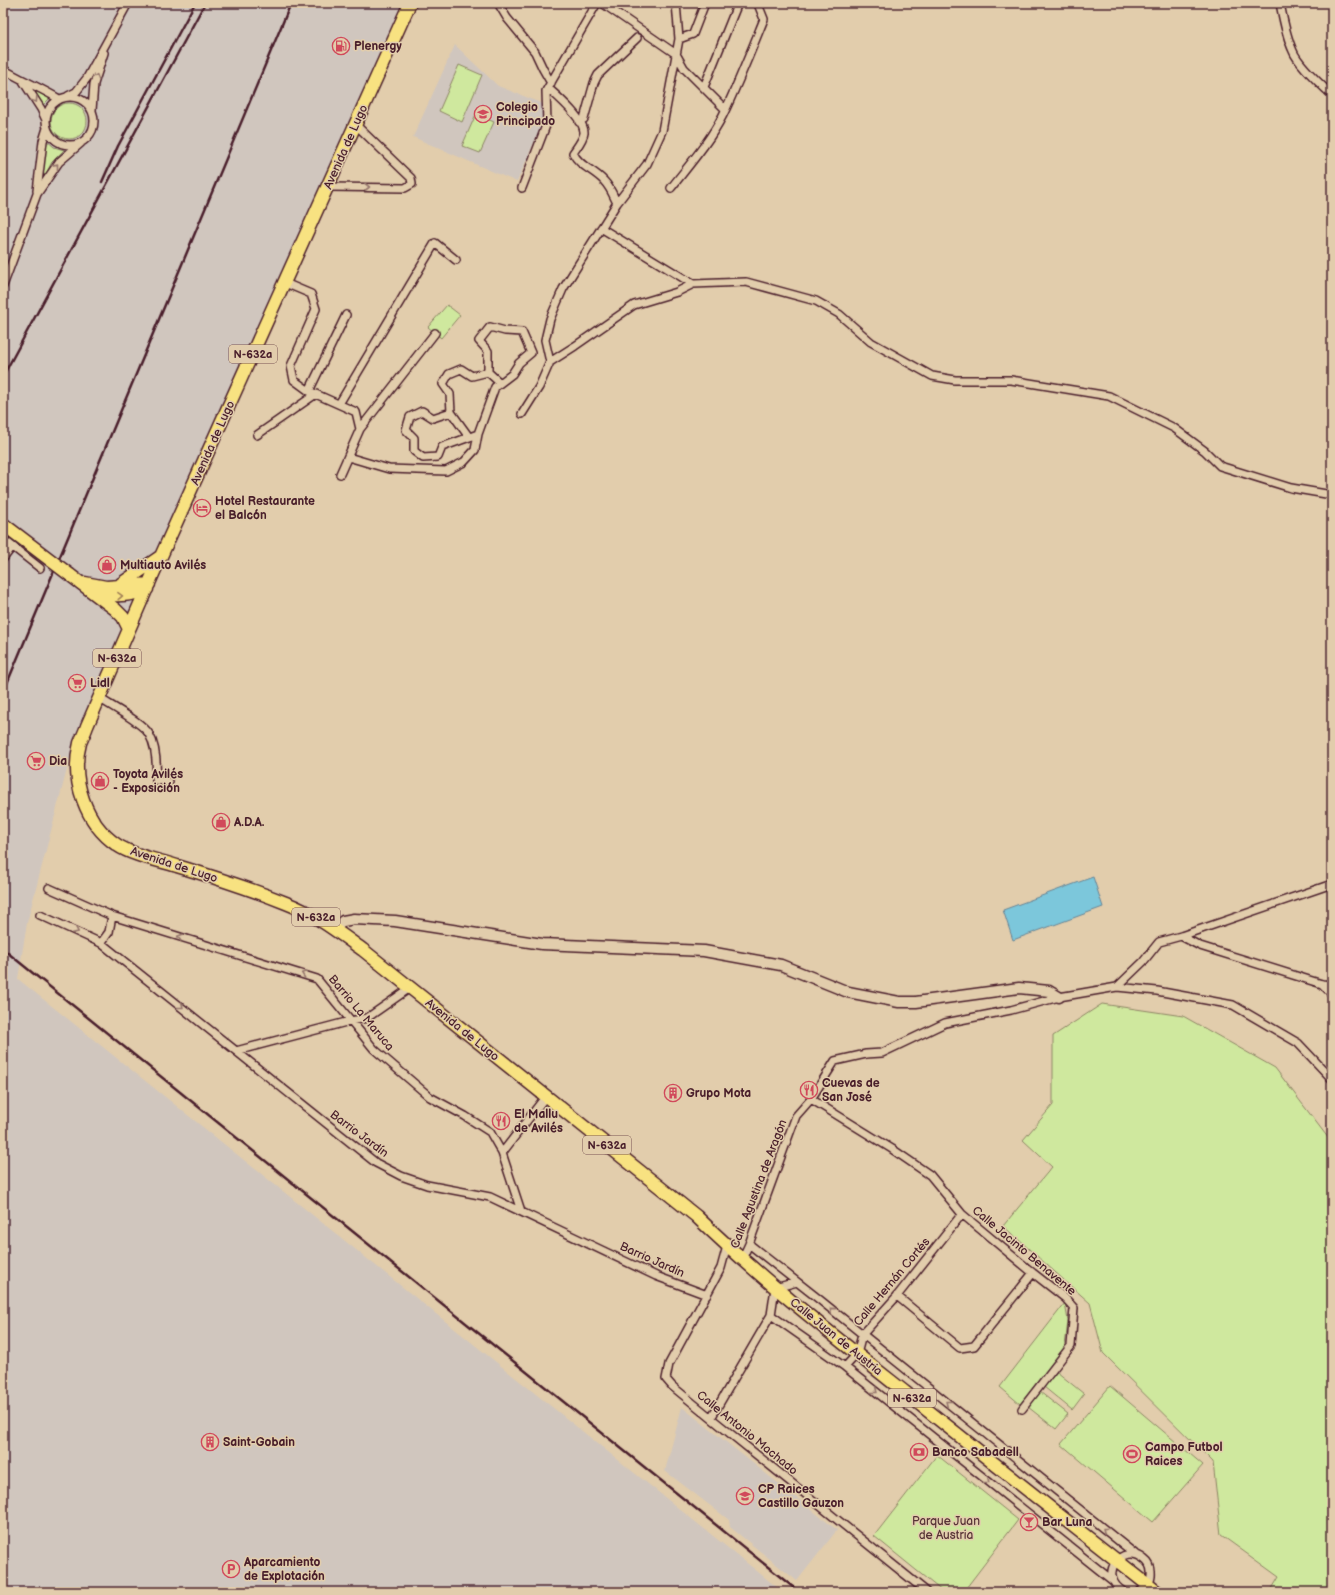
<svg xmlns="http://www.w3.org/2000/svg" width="1335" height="1595" font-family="'Balsamiq Sans',sans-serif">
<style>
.built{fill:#d0c6be}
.green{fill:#cfe89e;stroke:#8c8464}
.water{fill:#7bc7db;stroke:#678495}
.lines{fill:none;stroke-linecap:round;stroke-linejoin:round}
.street-casing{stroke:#4a1f2b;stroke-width:10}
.secondary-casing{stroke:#4a1f2b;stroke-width:13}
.primary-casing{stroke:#4a1f2b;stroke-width:15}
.street{stroke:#e2cdac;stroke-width:7}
.secondary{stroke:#e2cdac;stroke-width:10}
.primary{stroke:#f8e281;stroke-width:12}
.rail{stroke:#4a1f2b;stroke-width:2.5}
.primary-bridge-casing{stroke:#4a1f2b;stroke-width:15;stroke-linecap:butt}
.primary-bridge{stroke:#f8e281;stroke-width:12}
.oneway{stroke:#96766c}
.oneway2{stroke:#a18056}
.labels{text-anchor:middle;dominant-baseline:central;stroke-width:3;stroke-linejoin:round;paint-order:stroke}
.shield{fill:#e2cdac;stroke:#785352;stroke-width:1}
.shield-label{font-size:11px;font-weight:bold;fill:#4a1f2b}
.poi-label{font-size:12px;font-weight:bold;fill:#4a1f2b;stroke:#e2cdac;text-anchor:start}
.street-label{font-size:12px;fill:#4a1f2b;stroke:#e2cdac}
.park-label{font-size:12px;fill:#573336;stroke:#e2cdac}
</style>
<rect width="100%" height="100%" fill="#e2cdac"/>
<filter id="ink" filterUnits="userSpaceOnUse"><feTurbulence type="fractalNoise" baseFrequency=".025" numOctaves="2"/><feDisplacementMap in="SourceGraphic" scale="8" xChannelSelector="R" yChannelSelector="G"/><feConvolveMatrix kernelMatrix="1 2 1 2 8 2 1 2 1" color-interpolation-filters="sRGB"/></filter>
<g filter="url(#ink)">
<path class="built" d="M3 3H406L101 682 72 750 27 923 18 979 783 1592H3Z
M455 45 498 86 544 104 542 124 517 182 413 137Z
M682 1407 837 1530 797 1581 730 1527 729 1520 665 1471Z"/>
<path class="green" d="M459 65 482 75 462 122 439 111Z
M31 86 52 96 43 105Z
M51 121a18 18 0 1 1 36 0a18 18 0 1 1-36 0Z
M476 114 494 122 480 153 462 146Z
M45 139 54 147 64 150 52 162 40 185Z
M447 305 460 315 441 338 428 327Z
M1102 1004 1183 1016 1275 1068 1332 1143V1592H1270L1279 1577 1221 1535 1213 1462 1103 1353 1090 1303 1003 1226 1052 1167 1023 1140 1053 1105V1036Z
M1065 1303 1068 1321 1065 1346 1020 1404 1000 1387Z
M1057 1372 1084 1394 1072 1410 1044 1387Z
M1110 1386 1203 1465 1153 1522 1061 1444Z
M1040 1392 1068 1414 1056 1429 1028 1407Z
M937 1455 1018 1520 963 1592H943L874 1536Z"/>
<path class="water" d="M1093 877 1103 907 1013 940 1003 910Z"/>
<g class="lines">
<defs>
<path id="street" d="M498 3 507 18 535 52 543 69 551 83
M602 3 676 54 684 68 725 109
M1280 3C1283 19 1286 36 1293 51 1298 64 1321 85 1332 95
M679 39 693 34 705 3
M3 69C21 80 41 88 59 99
M23 81 41 109 46 120
M704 87 738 3
M548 88C557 96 585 120 584 133 583 140 577 147 573 153 579 166 594 170 604 181 610 187 613 195 617 203
M68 96 76 92 87 78 128 3
M46 121a24 24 0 1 1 48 0a24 24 0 1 1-48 0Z
M92 110 94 84 104 53
M579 122 584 119 594 83 598 75 637 38
M328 187 405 188 412 184 411 178 356 125
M522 188 547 123 546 91 597 3
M671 188C689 165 710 141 723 115 738 84 751 51 764 19L758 4 757 3
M37 191 43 141 47 128
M601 228 693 284 746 282 816 301 839 314 871 342 932 376 955 380H1011L1109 396 1174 428 1205 451 1220 466 1291 488 1332 495
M285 283 311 294 316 309 291 366 294 380 309 391 356 412 360 429 340 474
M3 286 37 194 59 162 81 143
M490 327 505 331 522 332 531 353 519 363 512 374 495 387 478 434 442 447 438 457 423 458 414 451V438L406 430 410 417 422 411 433 418 451 412 450 394 443 384 449 374 461 369 472 376 488 372V351L479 341Z
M550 362 575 346 634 305 677 292 693 284
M488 372 500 383
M309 391 346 315
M339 404 435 243 456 260
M451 412 469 437
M522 414 539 387 550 362 545 340 550 319 563 289 617 203 647 164 662 131 679 39 676 3
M360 429 435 333
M257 435 316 394
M348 457 389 469 446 471 464 462 475 450 478 434
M3 539 40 568
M3 559 12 547
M99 698C111 706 143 723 149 734 157 748 157 765 156 780L169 782
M49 888 112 916 317 979 374 1049 430 1097 465 1116 490 1132 502 1153 521 1211
M40 915 101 943 376 1163 401 1176 427 1185 490 1197 656 1276 707 1295
M1181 936 1200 946 1322 984 1332 985
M101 943 109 932 112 916
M1322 984 1332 994
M1117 987 1143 962 1159 942 1181 936 1332 884
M236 1051 350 1021 367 1018 410 988
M811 1099 892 1149 930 1175 962 1214 1033 1273 1065 1298 1074 1308 1071 1346 1022 1409
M502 1153 546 1096
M749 1244 820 1300 1135 1554
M727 1246 721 1268 669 1364 666 1379 672 1386 711 1418 927 1592
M742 1259 749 1244 796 1116 811 1099 835 1061 866 1054 882 1053 945 1023 1011 1010 1059 997 1117 987 1157 991 1233 1005 1298 1043 1332 1079
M897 1296 960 1348 974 1346 1033 1273
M771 1315 845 1367 1113 1581
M845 1367 857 1354 862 1335 897 1296 962 1214
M711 1418 771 1315 775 1288 797 1282
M1124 1592C1096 1576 1122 1541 1144 1559 1148 1562 1151 1567 1151 1572 1152 1581 1147 1588 1139 1592"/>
<path id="secondary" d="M334 929 343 921 354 919 395 921 542 944 704 951 781 965 848 992 899 1002H916L1019 988 1049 991 1059 997"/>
<path id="primary" d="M410 3 153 574 87 726C85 732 82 738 80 743 70 780 86 824 117 845 133 856 159 860 177 866 214 877 251 889 286 903 315 914 338 932 363 950L696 1216C762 1280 834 1336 906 1393 989 1460 1073 1526 1157 1592
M70 575 115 609 123 617 129 629
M85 583 106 587 149 584
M121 584 160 557
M95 592C113 597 129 597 147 589"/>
</defs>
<use href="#street" class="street-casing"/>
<use href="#secondary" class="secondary-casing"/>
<use href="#primary" class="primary-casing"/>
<use href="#street" class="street"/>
<use href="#secondary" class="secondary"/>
<use href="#primary" class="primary"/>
<path class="rail" d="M102 182 118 146 195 3
M3 376 205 3
M3 693 291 3
M3 949 799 1592"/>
<defs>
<path id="primary-bridge" d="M3 524 70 575"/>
</defs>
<use href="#primary-bridge" class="primary-bridge-casing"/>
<use href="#primary-bridge" class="primary-bridge"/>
</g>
<defs><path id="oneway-chevron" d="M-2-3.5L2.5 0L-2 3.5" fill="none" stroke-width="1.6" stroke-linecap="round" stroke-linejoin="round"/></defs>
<g class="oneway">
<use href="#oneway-chevron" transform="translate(96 77) rotate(-73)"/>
<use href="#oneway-chevron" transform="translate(35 100) rotate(57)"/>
<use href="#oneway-chevron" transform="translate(56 166) rotate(-51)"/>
<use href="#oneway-chevron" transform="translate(367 187)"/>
<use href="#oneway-chevron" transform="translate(76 931) rotate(24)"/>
<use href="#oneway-chevron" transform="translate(180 937) rotate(-163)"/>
<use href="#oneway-chevron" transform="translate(304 974) rotate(-161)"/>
<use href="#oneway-chevron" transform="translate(181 1006) rotate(39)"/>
<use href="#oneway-chevron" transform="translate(832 1310) rotate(-140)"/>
<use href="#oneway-chevron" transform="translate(875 1391) rotate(39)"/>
<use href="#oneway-chevron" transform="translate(948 1403) rotate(-141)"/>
<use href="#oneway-chevron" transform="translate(987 1481) rotate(39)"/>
<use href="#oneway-chevron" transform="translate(1105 1530) rotate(-141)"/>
</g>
<use class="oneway2" href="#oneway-chevron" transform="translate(120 596) rotate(-2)"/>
</g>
<defs>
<symbol id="fuel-ring" viewBox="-11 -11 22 22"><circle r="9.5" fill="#e2cdac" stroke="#d1495b" stroke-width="1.5"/><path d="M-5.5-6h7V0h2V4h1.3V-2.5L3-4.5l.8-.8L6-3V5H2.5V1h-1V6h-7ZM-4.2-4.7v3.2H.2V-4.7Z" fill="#d1495b"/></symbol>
<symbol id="school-ring" viewBox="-11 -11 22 22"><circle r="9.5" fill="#e2cdac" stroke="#d1495b" stroke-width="1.5"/><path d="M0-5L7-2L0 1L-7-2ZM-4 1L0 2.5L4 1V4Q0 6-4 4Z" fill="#d1495b"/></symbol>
<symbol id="hotel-ring" viewBox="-11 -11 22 22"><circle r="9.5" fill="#e2cdac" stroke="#d1495b" stroke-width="1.5"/><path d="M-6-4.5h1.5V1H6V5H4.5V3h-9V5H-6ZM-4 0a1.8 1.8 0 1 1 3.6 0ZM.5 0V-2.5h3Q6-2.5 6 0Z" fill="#d1495b"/></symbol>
<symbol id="shop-ring" viewBox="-11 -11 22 22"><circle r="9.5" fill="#e2cdac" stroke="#d1495b" stroke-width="1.5"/><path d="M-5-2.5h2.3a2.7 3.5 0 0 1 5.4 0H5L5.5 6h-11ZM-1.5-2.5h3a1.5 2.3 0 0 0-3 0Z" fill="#d1495b"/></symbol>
<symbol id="supermarket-ring" viewBox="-11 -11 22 22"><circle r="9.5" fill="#e2cdac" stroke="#d1495b" stroke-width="1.5"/><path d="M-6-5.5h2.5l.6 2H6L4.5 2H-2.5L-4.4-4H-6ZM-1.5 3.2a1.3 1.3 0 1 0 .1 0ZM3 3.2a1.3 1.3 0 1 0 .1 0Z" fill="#d1495b"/></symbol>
<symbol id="restaurant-ring" viewBox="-11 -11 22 22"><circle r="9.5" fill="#e2cdac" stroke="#d1495b" stroke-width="1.5"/><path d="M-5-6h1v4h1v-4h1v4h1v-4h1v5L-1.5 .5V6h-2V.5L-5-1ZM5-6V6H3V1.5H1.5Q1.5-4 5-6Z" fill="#d1495b"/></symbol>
<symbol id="building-ring" viewBox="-11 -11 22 22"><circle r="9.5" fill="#e2cdac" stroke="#d1495b" stroke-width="1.5"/><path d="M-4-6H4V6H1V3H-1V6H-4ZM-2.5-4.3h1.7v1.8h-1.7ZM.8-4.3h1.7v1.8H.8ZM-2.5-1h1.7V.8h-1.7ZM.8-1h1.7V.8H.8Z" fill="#d1495b"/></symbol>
<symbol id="bank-ring" viewBox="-11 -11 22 22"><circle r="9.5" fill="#e2cdac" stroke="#d1495b" stroke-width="1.5"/><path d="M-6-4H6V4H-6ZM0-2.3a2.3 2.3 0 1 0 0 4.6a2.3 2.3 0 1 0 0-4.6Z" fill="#d1495b"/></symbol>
<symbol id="stadium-ring" viewBox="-11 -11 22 22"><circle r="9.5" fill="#e2cdac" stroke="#d1495b" stroke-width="1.5"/><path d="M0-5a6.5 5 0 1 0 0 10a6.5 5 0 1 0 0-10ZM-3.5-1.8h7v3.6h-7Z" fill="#d1495b"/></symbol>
<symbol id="bar-ring" viewBox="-11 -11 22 22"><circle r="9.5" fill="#e2cdac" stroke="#d1495b" stroke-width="1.5"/><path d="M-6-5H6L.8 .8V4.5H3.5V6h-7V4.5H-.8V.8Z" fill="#d1495b"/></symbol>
<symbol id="parking-ring" viewBox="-11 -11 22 22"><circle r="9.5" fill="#e2cdac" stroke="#d1495b" stroke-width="1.5"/><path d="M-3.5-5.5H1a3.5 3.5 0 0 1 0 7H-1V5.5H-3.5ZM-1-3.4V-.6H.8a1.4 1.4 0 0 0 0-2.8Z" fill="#d1495b"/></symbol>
</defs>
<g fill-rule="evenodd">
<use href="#fuel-ring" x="331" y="36" width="20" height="20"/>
<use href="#school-ring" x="473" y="104" width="20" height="20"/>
<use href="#hotel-ring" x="192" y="498" width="20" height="20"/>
<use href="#shop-ring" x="97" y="555" width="20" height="20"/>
<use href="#supermarket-ring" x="67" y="673" width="20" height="20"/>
<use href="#supermarket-ring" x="26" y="751" width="20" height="20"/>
<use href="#shop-ring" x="90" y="771" width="20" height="20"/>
<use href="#shop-ring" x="211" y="812" width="20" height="20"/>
<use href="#restaurant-ring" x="799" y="1080" width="20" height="20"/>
<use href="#building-ring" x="663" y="1083" width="20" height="20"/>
<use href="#restaurant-ring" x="491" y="1111" width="20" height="20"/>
<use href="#building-ring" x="200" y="1432" width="20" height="20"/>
<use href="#bank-ring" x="909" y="1442" width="20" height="20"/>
<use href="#stadium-ring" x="1122" y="1444" width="20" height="20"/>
<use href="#school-ring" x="735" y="1486" width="20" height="20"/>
<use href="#bar-ring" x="1019" y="1512" width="20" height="20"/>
<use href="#parking-ring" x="221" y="1559" width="20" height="20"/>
</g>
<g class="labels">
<g class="shield">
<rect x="229" y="345" width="48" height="18" rx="3"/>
<rect x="93" y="649" width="48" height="18" rx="3"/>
<rect x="292" y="908" width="48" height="18" rx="3"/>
<rect x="583" y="1136" width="48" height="18" rx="3"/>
<rect x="888" y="1389" width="48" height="18" rx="3"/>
</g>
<g class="shield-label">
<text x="253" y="354">N-632a</text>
<text x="117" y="658">N-632a</text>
<text x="316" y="917">N-632a</text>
<text x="607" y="1145">N-632a</text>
<text x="912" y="1398">N-632a</text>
</g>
<g class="poi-label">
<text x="354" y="46">Plenergy</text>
<text x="496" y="107">Colegio<tspan x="496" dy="14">Principado</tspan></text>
<text x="215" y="501">Hotel Restaurante<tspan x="215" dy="14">el Balcón</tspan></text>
<text x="120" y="565">Multiauto Avilés</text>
<text x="90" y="683">Lidl</text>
<text x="49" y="761">Dia</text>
<text x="113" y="774">Toyota Avilés<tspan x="113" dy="14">- Exposición</tspan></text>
<text x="234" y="822">A.D.A.</text>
<text x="822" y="1083">Cuevas de<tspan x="822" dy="14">San José</tspan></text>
<text x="686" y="1093">Grupo Mota</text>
<text x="514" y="1114">El Mallu<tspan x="514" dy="14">de Avilés</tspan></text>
<text x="223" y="1442">Saint-Gobain</text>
<text x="1145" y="1447">Campo Futbol<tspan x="1145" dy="14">Raices</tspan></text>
<text x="932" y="1452">Banco Sabadell</text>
<text x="758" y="1489">CP Raices<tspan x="758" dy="14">Castillo Gauzon</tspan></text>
<text x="1042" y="1522">Bar Luna</text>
<text x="244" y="1562">Aparcamiento<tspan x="244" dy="14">de Explotación</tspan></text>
</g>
<g class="street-label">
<text transform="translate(346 147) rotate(-66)">Avenida de Lugo</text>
<text transform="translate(213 443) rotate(-66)">Avenida de Lugo</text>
<text transform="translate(174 865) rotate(18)">Avenida de Lugo</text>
<text transform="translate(361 1013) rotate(50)">Barrio La Maruca</text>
<text transform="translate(462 1030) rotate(39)">Avenida de Lugo</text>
<text transform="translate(359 1134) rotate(37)">Barrio Jardín</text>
<text transform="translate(759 1184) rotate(-69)">Calle Agustina de Aragón</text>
<text transform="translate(1024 1251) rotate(40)">Calle Jacinto Benavente</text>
<text transform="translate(652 1260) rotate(24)">Barrio Jardín</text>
<text transform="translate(892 1282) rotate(-50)">Calle Hernán Cortés</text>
<text transform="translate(836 1337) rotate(39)">Calle Juan de Austria</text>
<text transform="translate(747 1433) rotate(39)">Calle Antonio Machado</text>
</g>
<g class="park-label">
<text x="946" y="1521">Parque Juan<tspan x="946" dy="14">de Austria</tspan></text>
</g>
</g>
<rect width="1335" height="1595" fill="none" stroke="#e2cdac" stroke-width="16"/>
<rect x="8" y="8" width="1319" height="1579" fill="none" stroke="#4a1f2b" stroke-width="1.5" filter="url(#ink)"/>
</svg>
